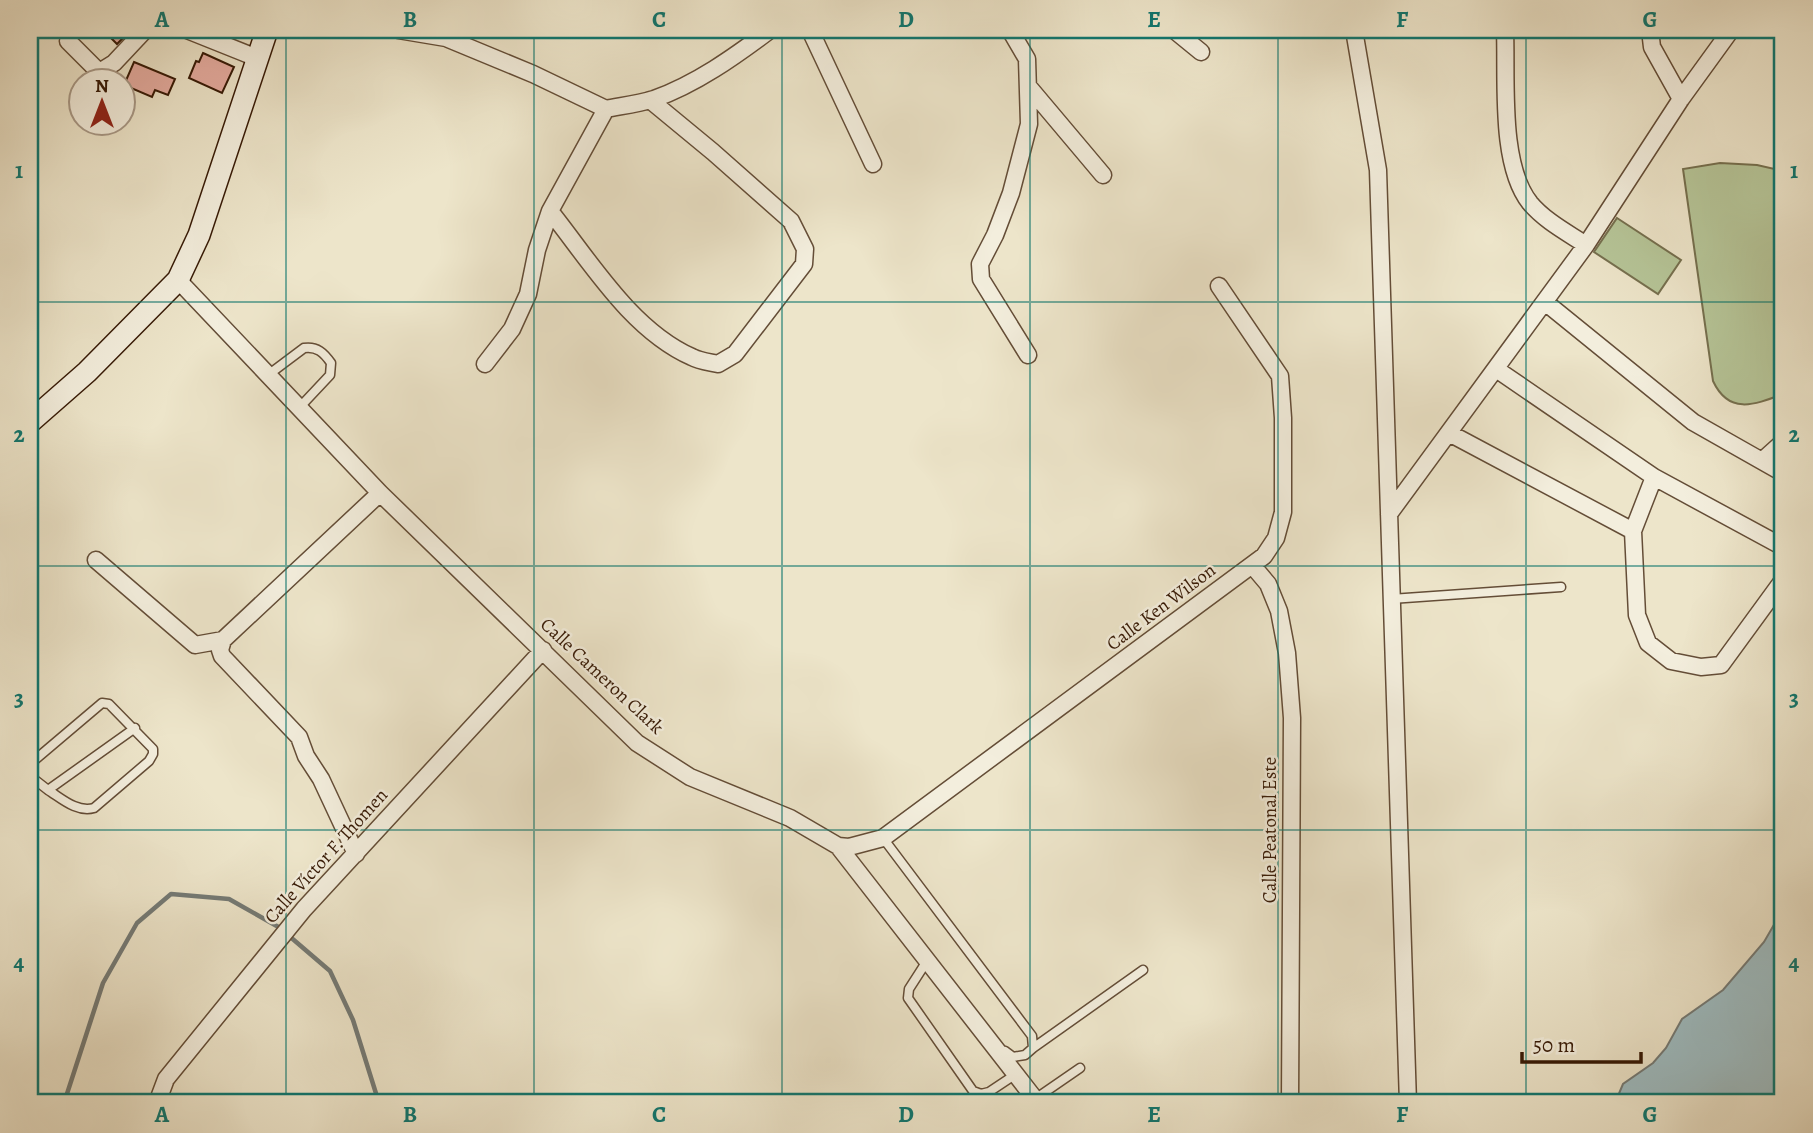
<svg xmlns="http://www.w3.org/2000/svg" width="1813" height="1133" font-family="Alegreya,serif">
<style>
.green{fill:#b6c598;stroke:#76704f;stroke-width:2}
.water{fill:#9ebcc1;stroke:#757b76;stroke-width:2}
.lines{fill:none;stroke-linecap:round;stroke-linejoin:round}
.stream{stroke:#757b76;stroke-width:4.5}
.building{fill:#e4ab9f;stroke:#371a06;stroke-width:2}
.lane-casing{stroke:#644d37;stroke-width:11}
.street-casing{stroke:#644d37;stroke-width:19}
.secondary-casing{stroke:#371a06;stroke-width:24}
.lane{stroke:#f3eedd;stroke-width:8}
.street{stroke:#f3eedd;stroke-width:16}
.secondary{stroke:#f3eedd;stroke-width:21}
.grid{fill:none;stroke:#0f766e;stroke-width:2;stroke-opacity:0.55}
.labels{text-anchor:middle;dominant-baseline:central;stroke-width:5;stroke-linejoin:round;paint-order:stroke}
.street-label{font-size:19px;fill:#371a06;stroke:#f3eedd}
.neatline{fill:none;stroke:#0f766e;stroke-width:2.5}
.grid-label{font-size:23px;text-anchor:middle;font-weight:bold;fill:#0f766e}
</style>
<rect width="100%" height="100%" fill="#ede5ca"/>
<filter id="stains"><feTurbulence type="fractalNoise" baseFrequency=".00286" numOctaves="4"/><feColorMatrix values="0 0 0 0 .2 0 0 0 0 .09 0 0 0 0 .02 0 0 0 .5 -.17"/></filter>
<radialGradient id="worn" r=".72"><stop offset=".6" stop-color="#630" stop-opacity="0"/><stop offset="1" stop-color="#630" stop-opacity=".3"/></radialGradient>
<path class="green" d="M1720 163 1757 165 1783 171V394C1754 405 1729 415 1713 381L1683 169Z
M1617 218 1681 260 1658 294 1594 252Z"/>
<path class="water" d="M1783 909V1103H1615L1623 1084 1653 1063 1666 1048 1682 1019 1723 990 1764 942Z"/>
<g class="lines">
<path class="stream" d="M288 935 330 971 353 1020 379 1103
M64 1103 103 983 137 923 171 894 229 899 282 929"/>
</g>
<path class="building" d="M103 30H131L117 44Z
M203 53 234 67 222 93 189 78 196 61 199 62Z
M134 62 175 79 168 95 155 90 152 97 124 85Z"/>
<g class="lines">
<defs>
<path id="lane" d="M268 375 304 348C317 346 324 353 331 363L330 375 299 408
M1391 599 1561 587
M30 764 102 703 109 704 153 749V754L149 761 94 808C77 813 61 798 48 790
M30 776 48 790 135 728
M883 838 1032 1036 1033 1048 1025 1055 1013 1057 1005 1051
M927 961 909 989 908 998 973 1091 981 1094 989 1092 1016 1074
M1033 1048 1143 970
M1035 1099 1080 1068"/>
<path id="street" d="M187 30 257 58
M398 30 446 38 533 74 606 109
M810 30 873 164
M1010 30 1027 59 1029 124 1011 193 995 235 980 264 981 279 1028 355
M1174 30 1201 52
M1354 30 1378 170 1408 1103
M1505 30C1507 79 1499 164 1530 203 1545 221 1568 233 1586 245
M1650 30 1652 47 1681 99
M68 41 97 70 101 71 114 63 145 30
M1028 86 1103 175
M606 109C621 106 638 104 654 99 696 84 734 57 770 30
M550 211C590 261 631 330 692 357 699 361 709 362 718 364L735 354 804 264 805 249 791 221 713 152 650 100
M178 280 380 493 637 743 690 777 790 818 838 846 1038 1103
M1545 302 1693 422 1783 473
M485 364 512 329 528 294 537 250 550 211 606 109
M1496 369 1654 477 1783 547
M1449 433 1633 531
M1763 460 1783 442
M1654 477 1633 531 1637 615 1648 643 1671 661 1701 667 1721 665 1783 580
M1389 514 1586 245 1681 99 1731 30
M96 560 195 645 223 640 380 493
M1252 565 1268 584 1279 611 1287 653 1292 718 1290 1103
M223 640 220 650 222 656 299 737 306 756 321 779 356 854
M838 846 849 847 883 838 1264 556 1276 538 1283 512V418L1280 376 1219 286
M157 1103 166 1079 304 909 543 650"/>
<path id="secondary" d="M30 422 87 372 178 280 199 235 267 30"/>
</defs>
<use href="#lane" class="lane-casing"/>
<use href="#street" class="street-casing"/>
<use href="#secondary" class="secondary-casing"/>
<use href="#lane" class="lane"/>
<use href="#street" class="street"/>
<use href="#secondary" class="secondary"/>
</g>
<path class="grid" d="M286 30V1103M534 30V1103M782 30V1103M1030 30V1103M1278 30V1103M1526 30V1103M30 302H1783M30 566H1783M30 830H1783"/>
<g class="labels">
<g class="street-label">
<text transform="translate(1161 607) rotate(-37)">Calle Ken Wilson</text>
<text transform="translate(602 676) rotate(43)">Calle Cameron Clark</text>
<text transform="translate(1270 830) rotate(-90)">Calle Peatonal Este</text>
<text transform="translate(326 856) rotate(-48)">Calle Víctor F. Thomen</text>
</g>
</g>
<rect width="1813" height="1133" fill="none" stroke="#ede5ca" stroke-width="77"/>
<g transform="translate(102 102)"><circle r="33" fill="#f3eedd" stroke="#a89987" stroke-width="2"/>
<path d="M0-5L12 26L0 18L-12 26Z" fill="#8f2418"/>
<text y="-10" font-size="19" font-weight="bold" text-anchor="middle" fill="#371a06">N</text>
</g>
<path d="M1522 1052v10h119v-10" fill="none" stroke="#371a06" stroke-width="3.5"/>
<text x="1533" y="1052" font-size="21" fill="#371a06" stroke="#f3eedd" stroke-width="5" paint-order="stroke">50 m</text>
<rect x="38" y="38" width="1736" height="1056" class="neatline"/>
<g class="grid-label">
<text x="162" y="27">A</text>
<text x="410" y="27">B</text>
<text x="659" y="27">C</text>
<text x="906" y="27">D</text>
<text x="1154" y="27">E</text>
<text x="1402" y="27">F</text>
<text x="1650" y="27">G</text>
<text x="19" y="178">1</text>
<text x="1794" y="178">1</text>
<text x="19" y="442">2</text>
<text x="1794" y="442">2</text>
<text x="19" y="706">3</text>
<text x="1794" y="706">3</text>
<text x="19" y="970">4</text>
<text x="1794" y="970">4</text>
<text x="162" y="1122">A</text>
<text x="410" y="1122">B</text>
<text x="659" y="1122">C</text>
<text x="906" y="1122">D</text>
<text x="1154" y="1122">E</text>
<text x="1402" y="1122">F</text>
<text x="1650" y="1122">G</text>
</g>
<rect width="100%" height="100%" filter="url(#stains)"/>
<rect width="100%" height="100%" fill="url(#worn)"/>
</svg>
